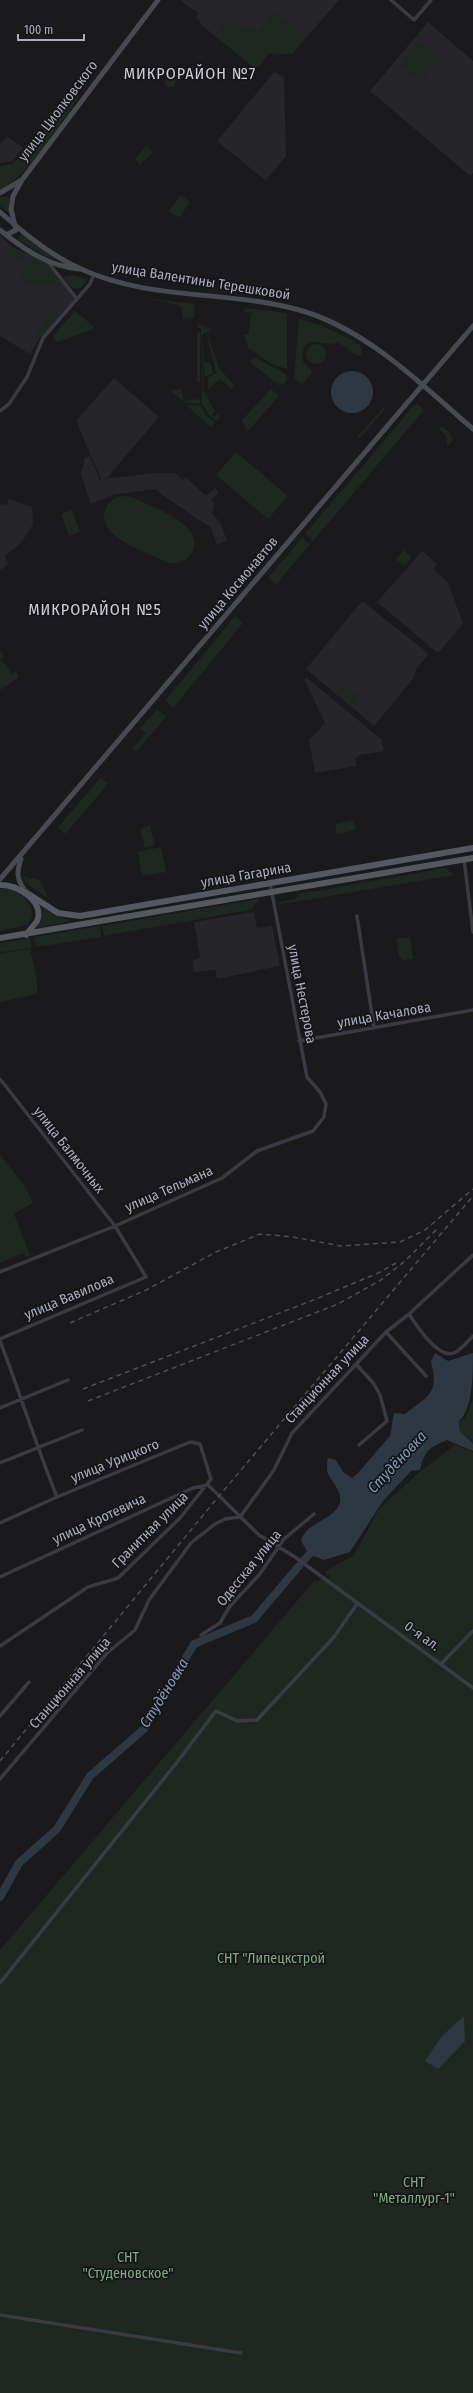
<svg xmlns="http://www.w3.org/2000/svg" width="473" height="2393" font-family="'Fira Sans Condensed',sans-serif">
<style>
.built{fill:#262529}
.green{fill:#1f2820}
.water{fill:#2e3842}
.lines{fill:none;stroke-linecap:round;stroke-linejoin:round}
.river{stroke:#2e3842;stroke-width:8}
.minor{stroke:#3a3b42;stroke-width:3.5}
.secondary{stroke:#484a52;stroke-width:5}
.primary{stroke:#565861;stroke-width:6}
.rail{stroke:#4d4f57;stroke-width:1.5;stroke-dasharray:5 4;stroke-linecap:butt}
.labels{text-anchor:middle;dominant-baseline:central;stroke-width:3.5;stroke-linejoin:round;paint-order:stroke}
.street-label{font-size:14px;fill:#abafbd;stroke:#151417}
.park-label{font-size:14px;fill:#80aa85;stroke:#151417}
.water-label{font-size:15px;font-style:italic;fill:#7f9cbb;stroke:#151417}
.quarter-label{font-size:16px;letter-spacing:1px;fill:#cccfd8;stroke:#151417}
</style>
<rect width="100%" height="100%" fill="#1a191c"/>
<path class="built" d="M180 0H339L292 54 269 53 256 69 199 23 200 21 196 17 199 14Z
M428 22 473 61V173L470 176 370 91Z
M274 72 284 77 286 156 266 181 217 141Z
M7 136 23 148 12 161 0 163V144Z
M0 235 12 247 47 263 75 299 41 337 30 354 0 336Z
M114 378 159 417 107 478 103 479 154 473H175L183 480 186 477 206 496 215 488 219 493 211 500 214 503 212 513 221 524 227 541 217 545 211 528 161 494 156 489 113 495 91 504 81 474 85 458 90 456 100 480 101 479 76 421Z
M8 498 32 507 33 524 22 542 5 556 8 564 0 570V504L7 505Z
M422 551 437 564 433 569 448 582 463 624 438 653 377 602Z
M362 601 429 654 417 668 413 679 374 726 306 669Z
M307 678 381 739 384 751 360 755 355 759 357 766 315 773 309 740 325 723 304 679Z
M254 912 257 928 272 925 280 966 217 979 215 970 194 972 193 960 200 958 194 922Z"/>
<path class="green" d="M274 12 306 37 292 54 269 53 256 69 215 35 224 24 230 22 238 28H251L257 32Z
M419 41 440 58 421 82 400 66Z
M164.5 82a5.5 5.5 0 1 1 11 0a5.5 5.5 0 1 1-11 0Z
M75 87 79 97C61 122 27 178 0 190V166L12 164 28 150Z
M146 146 153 152 140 165 135 159Z
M181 195 190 202 179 218 169 211Z
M9 196V213L0 206V197Z
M22 233 70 265 45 256 17 239Z
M6 245 21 254 23 259 19 262 4 248Z
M33 260 47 265 61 285 31 286 19 275Z
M72 275 87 280 81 288 73 289 63 277Z
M144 298 195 304 194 318 182 319V308L178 305Z
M245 308 287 313V369L272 364 248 348 244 335H248L252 310 250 313 244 312Z
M75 311 94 327 91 330 58 342 54 340 53 336Z
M55 312 58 315 38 338 35 335Z
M299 319C321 325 341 333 361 346L362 355 358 356 338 342C324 349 309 332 302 353L303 362 311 370 312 373 302 385 294 378Z
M198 323 211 330 202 335 203 390 215 411 212 414 214 417 217 414 220 417 216 421 209 415 202 403 201 328H198Z
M197 332H200V382H197Z
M208 335 219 368 234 385 231 389 220 379 208 390V378L216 373 207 336Z
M203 341 205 363 210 362 213 373 204 377Z
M306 354a10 10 0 1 1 20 0a10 10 0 1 1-20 0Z
M254 357 286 374 287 380 283 385 276 383 250 362Z
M181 389 184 401 200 399V404L184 402 170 390Z
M271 389 279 396 247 432 242 420Z
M416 403 424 410 313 541 305 534Z
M186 405 201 406 206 416 215 422 211 427Z
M383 408 385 409 359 439 357 437Z
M442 426 451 434 453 440 447 447 446 436 439 429Z
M236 452 288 496 268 519 216 475Z
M123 496 131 497C150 506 212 526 190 555 185 562 177 564 169 563 150 554 96 537 105 511 107 502 114 498 123 496Z
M72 510 80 532 69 536 61 514Z
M302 538 310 544 276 585 268 578Z
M404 550 412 557 404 566 396 559Z
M235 616 243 623 173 708 165 701Z
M0 650 4 656 1 659 12 674 16 671 19 677 0 690Z
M343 683 359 696 351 705 335 692Z
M157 709 166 717 136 752 132 749 146 733 140 729Z
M101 777 108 784 65 834 58 827Z
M354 820 356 830 337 834 335 824Z
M150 826 155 845 145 848 140 829Z
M161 847 166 872 142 876 138 852Z
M446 868 454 875 277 905 282 901 295 899 299 894Z
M22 876 40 880 49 899 26 883Z
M0 889C18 886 43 909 27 925L0 931Z
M259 899 251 910 104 936 102 926Z
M40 905 57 916 71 921 37 928 42 912Z
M100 926 101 937 36 947 34 937Z
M410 937 413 959 403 960 399 957 396 939Z
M30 938 32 948 0 952V943Z
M30 949 37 980V994L0 1002V954Z
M0 1155 25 1186 33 1203 14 1214 30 1256 27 1257 22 1253 0 1263Z
M473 1399V1444L459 1430V1421L465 1418Z
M455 1445 473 1452V2393H0V1950L314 1581 331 1577 324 1572 354 1555 379 1509 422 1470Z"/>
<path class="water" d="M331 392a21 21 0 1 1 42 0a21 21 0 1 1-42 0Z
M435 1353 448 1361 473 1353C473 1374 473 1409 459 1421V1430L473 1444V1451L447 1440C430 1447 424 1451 420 1470L411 1471 383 1501 350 1552 324 1560 309 1554 301 1541C306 1521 335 1521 340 1502 342 1491 332 1482 328 1474 326 1469 327 1463 328 1458L336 1460 343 1472 352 1478 357 1474 390 1436 394 1413 405 1414C427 1396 440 1394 431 1362Z
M464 2016 465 2041 438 2069 425 2061 442 2036Z"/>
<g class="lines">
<path class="river" d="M304 1560 317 1546
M0 1897 19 1863 57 1829 90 1776 144 1729 194 1644 254 1619 299 1566"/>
<path class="minor" d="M391 0 414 20 431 0
M48 262 77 299
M0 411 9 404 27 377 43 338 90 284 94 274
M464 859 473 932
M357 916 374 1028
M299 1041 473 1010
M0 1079 115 1226 146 1277 0 1339
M0 1272 115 1226 222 1178 257 1151 313 1131 324 1117 326 1104 320 1092 307 1077 270 883
M409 1314C416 1325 438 1359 454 1353 461 1350 468 1341 473 1336
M386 1332 426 1376
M0 1341C20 1393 36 1445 57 1497
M357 1365 374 1384 380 1395 387 1421 359 1445
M0 1408 68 1380
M0 1463 82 1430
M208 1485 259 1535 295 1557 473 1688
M0 1523 57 1497 190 1442 200 1444 211 1479 180 1518 118 1578 88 1587 0 1646
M0 1577 193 1488 208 1485
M201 1635 220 1623 230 1606 259 1575 284 1539 314 1514
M441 1664 473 1631
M0 1716 29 1682
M0 1779 107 1653 135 1630 149 1600 191 1543 215 1524 225 1519 240 1517 274 1470 292 1433 386 1332 409 1314 473 1255
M0 1983 178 1761 212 1716 216 1711 237 1721 257 1720 334 1637 357 1604
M0 2315 241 2353"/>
<path class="secondary" d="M0 193 20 181
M0 212C22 232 54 257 81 269 152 302 235 289 309 313 373 335 423 386 473 429
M0 230C23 249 48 266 79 269
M6 235 16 230 11 209 13 196 22 180 158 0
M21 859C16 873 17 880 26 892
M0 879 473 326"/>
<path class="primary" d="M0 885C17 884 45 901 37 921L26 935
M27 893 58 913 80 916 473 848
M0 938 473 858"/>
<path class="rail" d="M70 1323 146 1290 216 1252 260 1234 293 1237 341 1246 400 1242 425 1230 473 1189
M83 1389 316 1299 378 1273 396 1263
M88 1401 338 1304 381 1280 405 1261 439 1227
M0 1761 219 1496 473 1196"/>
</g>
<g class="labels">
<g class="street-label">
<text transform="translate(58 111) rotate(-53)">улица Циолковского</text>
<text transform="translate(201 281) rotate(9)">улица Валентины Терешковой</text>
<text transform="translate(238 583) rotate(-50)">улица Космонавтов</text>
<text transform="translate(246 875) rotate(-10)">улица Гагарина</text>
<text transform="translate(302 994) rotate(79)">улица Нестерова</text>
<text transform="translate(384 1015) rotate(-10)">улица Качалова</text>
<text transform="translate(69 1150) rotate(52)">улица Балмочных</text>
<text transform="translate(169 1189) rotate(-24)">улица Тельмана</text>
<text transform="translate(69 1297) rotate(-23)">улица Вавилова</text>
<text transform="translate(327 1379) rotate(-47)">Станционная улица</text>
<text transform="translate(115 1461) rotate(-22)">улица Урицкого</text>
<text transform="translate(99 1519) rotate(-25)">улица Кротевича</text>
<text transform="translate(150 1530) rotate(-45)">Гранитная улица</text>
<text transform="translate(249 1568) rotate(-51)">Одесская улица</text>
<text transform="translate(422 1636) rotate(36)">0-я ал.</text>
<text transform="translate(70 1683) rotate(-49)">Станционная улица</text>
</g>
<g class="park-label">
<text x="271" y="1958">СНТ "Липецкстрой</text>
<text x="414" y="2182">СНТ<tspan x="414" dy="16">"Металлург-1"</tspan></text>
<text x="128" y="2257">СНТ<tspan x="128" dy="16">"Студеновское"</tspan></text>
</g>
<g class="water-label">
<text transform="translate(397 1462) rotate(-47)">Студёновка</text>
<text transform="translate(164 1693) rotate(-58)">Студёновка</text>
</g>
<g class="quarter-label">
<text x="190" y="73">МИКРОРАЙОН №7</text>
<text x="95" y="609">МИКРОРАЙОН №5</text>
</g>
</g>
<path d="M18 34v6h66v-6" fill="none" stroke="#abafbd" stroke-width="2"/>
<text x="24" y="34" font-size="12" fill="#abafbd" stroke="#151417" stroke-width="3" paint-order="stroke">100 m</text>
</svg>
